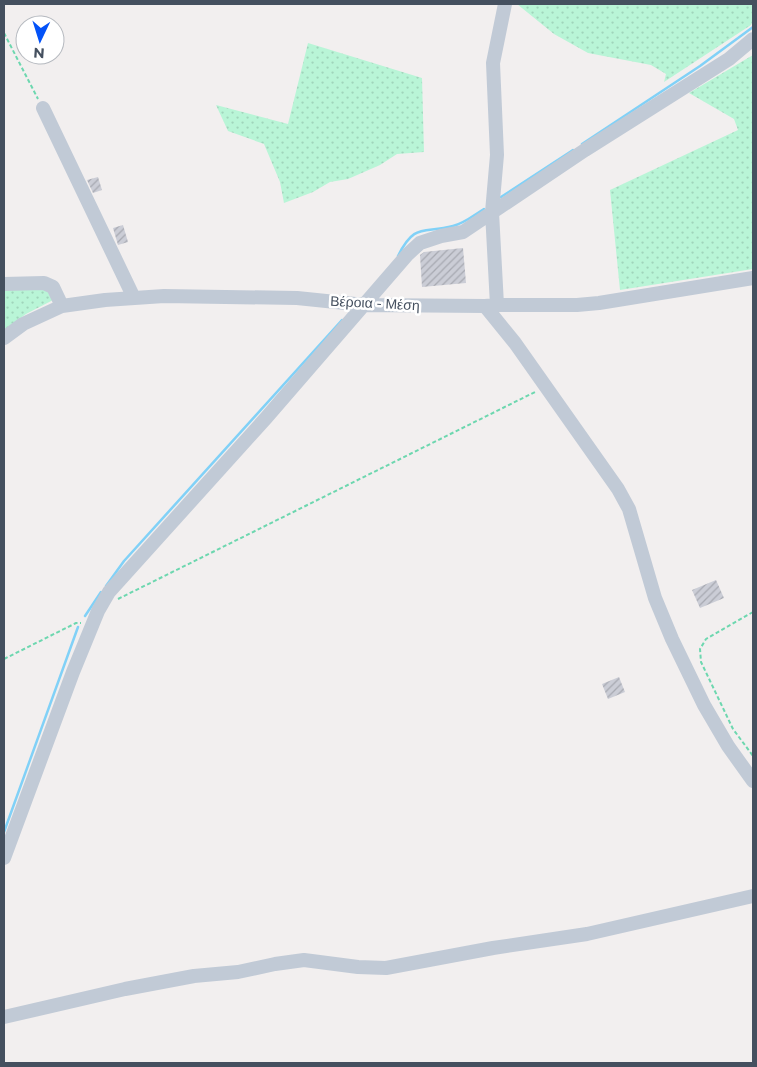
<svg xmlns="http://www.w3.org/2000/svg" width="757" height="1067" font-family="Montserrat,sans-serif">
<style>
.grass{fill:url(#grass-dots)}
.lines{fill:none;stroke-linecap:round;stroke-linejoin:round}
.stream{stroke:#81d1f7;stroke-width:2.5}
.building{fill:url(#building-hatch)}
.path{stroke:#6dd7af;stroke-width:2;stroke-dasharray:4 2.5;stroke-linecap:butt}
.minor{stroke:#c1cad6;stroke-width:14}
.labels{text-anchor:middle;dominant-baseline:central;stroke-width:5;stroke-linejoin:round;paint-order:stroke}
.street-label{font-size:14px;fill:#45505f;stroke:#fff}
</style>
<defs>
<pattern id="grass-dots" width="8" height="8" patternUnits="userSpaceOnUse" patternTransform="scale(1.25)"><rect width="8" height="8" fill="#b9f5d7"/><path d="M2 2h.1M6 6h.1" fill="none" stroke="#a0d4bb" stroke-width="1.8" stroke-linecap="round"/></pattern>
<pattern id="building-hatch" width="6" height="6" patternUnits="userSpaceOnUse" patternTransform="scale(1.25)"><rect width="6" height="6" fill="#cbcdd6"/><path d="M-1 1l2-2M0 6l6-6M5 7l2-2" fill="none" stroke="#a7a9b1"/></pattern>
</defs>
<rect width="100%" height="100%" fill="#f2efef"/>
<path class="grass" d="M517 4H753V21L751 25 664 82 666 74 651 65 588 53 554 34Z
M308 43 422 78 424 152 397 154 380 165 348 179 330 182 313 192 284 203 280 182 264 144 228 131 216 105 288 124Z
M753 55V269L620 290 610 190 738 130 734 119 689 93Z
M4 287 51 289 55 299 26 314 4 330Z"/>
<g class="lines">
<path class="stream" d="M582 144 700 66 753 27
M501 197 573 150
M398 256C415 222 423 234 453 226 465 223 474 215 484 209
M106 586 124 561 342 320
M85 616 101 592
M4 832 78 627"/>
</g>
<path class="building" d="M98 177 102 190 93 193 87 180Z
M123 225 128 242 118 245 113 228Z
M463 248 466 283 422 287 420 255 424 252Z
M716 580 724 598 700 608 692 590Z
M619 677 625 692 608 699 602 684Z"/>
<g class="lines">
<path class="path" d="M4 33 38 99
M118 599 535 392
M753 612 706 639 700 649 701 662 733 729 753 756
M4 659 76 623H81"/>
<path class="minor" d="M43 108 134 298
M4 284 44 283 53 287 62 306
M497 305 492 212 497 155 493 63 505 4
M485 306 515 343 618 489 629 509 655 598 672 639 704 705 728 746 753 781
M4 338 23 324 62 306 105 300 164 296 297 298 365 305 485 306 497 305H577L599 303 753 278
M4 858 73 672 98 611 109 592 266 418 408 254 420 243 441 236 463 232 585 150 729 59 753 39
M4 1017 125 989 194 976 238 972 275 964 304 960 358 967 386 968 493 948 587 934 753 896"/>
</g>
<g class="labels">
<g class="street-label">
<text transform="translate(375 303) rotate(3)">Βέροια - Μέση</text>
</g>
</g>
<rect width="757" height="1067" fill="none" stroke="#45505f" stroke-width="10"/>
<g transform="translate(40 40) rotate(184)"><circle r="24" fill="#ffffff" stroke="#b5b9bf"/>
<path d="M0-4L9 19L0 12L-9 19Z" fill="#0352f8"/>
<text y="-8" font-size="14" font-weight="bold" text-anchor="middle" fill="#45505f">N</text>
</g>
</svg>
